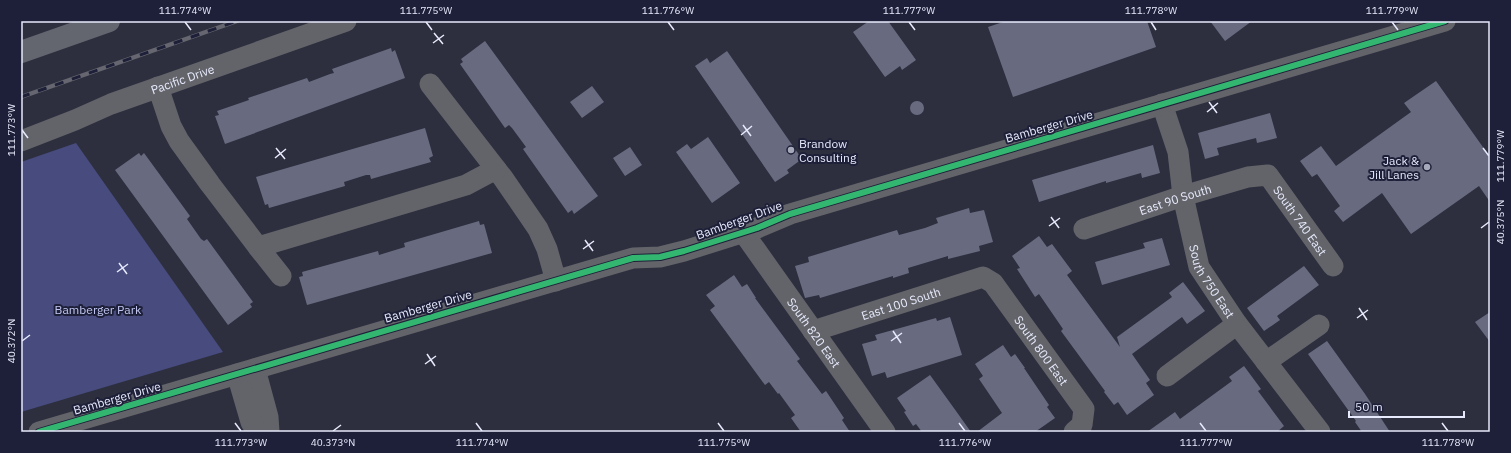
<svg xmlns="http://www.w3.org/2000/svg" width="1511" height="453" font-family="'IBM Plex Sans',sans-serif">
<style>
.green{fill:#474b7e}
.building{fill:#686b80}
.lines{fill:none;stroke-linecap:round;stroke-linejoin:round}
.minor{stroke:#63646a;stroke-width:21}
.major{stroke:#63656f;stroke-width:22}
.rail-casing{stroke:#65666f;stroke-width:4.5}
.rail{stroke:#1e2039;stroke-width:3;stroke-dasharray:9;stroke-linecap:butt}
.cycleway-casing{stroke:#1e2039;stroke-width:8}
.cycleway{stroke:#33b770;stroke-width:6}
.ticks{fill:none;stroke:#e7eafc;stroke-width:1.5}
.poi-dot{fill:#a6a9ba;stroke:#1e2039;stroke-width:1.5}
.labels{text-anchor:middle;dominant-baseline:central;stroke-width:4;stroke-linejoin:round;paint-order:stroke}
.street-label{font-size:12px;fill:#e7eafc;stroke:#1e2039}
.poi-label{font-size:12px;fill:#e7eafc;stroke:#1e2039;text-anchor:start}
.park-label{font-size:12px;fill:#c2c8f1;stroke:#1e2039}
.neatline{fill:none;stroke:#e7eafc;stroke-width:1.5}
.ticks-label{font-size:10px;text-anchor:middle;fill:#e7eafc}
</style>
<rect width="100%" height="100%" fill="#2d2f3e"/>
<path class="green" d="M76 143 223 352 21 412V162Z"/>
<path class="building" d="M869 21H888L916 60 902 70 900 66 885 77 853 32Z
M1006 21H1147L1156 47 1013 97 988 27Z
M1210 21H1252L1225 41Z
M485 41 598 196 574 214 572 210 568 213 523 149 526 147 512 128 509 125 505 128 460 64 463 62 461 59Z
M391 48 392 52 395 50 405 78 225 144 215 116 219 115 217 111 249 100 248 98 307 78 309 82 330 74 334 73 332 69Z
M727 51 802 159 787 170 789 173 775 182 695 66 707 58 710 63Z
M1436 81 1490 157V202L1479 186 1411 234 1382 193 1343 222 1334 211 1340 206 1317 174 1312 177 1300 161 1321 146 1336 166 1411 112 1404 103Z
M592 86 604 102 582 118 570 102Z
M910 108a7 7 0 1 1 14 0a7 7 0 1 1-14 0Z
M1270 113 1277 138 1257 143 1256 138 1217 148 1219 155 1205 159 1198 133Z
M425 128 433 156 429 158 431 162 371 179 370 175H366L344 182 345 186 269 208 268 204 265 205 256 177Z
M708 137 740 183 712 203 676 152 687 144 691 149Z
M1153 145 1160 173 1142 178 1141 173 1106 183V181L1039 202 1032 180Z
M630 147 642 165 625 176 613 158Z
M139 153 141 156 144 153 190 216 187 219 201 239 204 241 207 239 253 302 250 304 252 307 228 325 115 170Z
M969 208 970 213 984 210 993 242 979 246 980 251 948 259V256L908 268 909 273 893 278V276L820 298 819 295 805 298 795 266 809 262 808 257 897 230 899 235 925 228 938 223 936 218Z
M479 221 480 225 484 224 492 253 307 305 299 277 303 276 302 272 378 251 379 255 405 247 404 243Z
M1039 236 1047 247 1052 244 1072 271 1067 275 1120 347 1117 337 1172 297 1169 293 1183 282 1205 311 1187 324 1182 317 1132 354 1150 380 1146 383 1154 395 1127 415 1118 402 1114 405 1104 392 1105 391 1061 331 1063 329 1039 294 1035 297 1017 269 1020 268 1012 256Z
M1162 238 1170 265 1102 285 1095 262 1145 248 1143 243Z
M1304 266 1319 285 1277 316 1280 320 1264 331 1247 308Z
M734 275 742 287 747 284 756 298H755L800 359 797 361 822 394 826 391 844 418 842 420 850 432H801L791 418 795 415 779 393 778 394 769 382 765 385 710 310 715 306 706 295Z
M1490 312V342L1475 322Z
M950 317 962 355 887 378 885 372 872 376 862 344 877 340 875 335 936 318 937 321Z
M1327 341 1365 394 1390 432H1362L1355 422 1356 421 1308 354Z
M1003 345 1011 357 1015 354 1025 368H1024L1049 405 1047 407 1055 418 1035 432H977L1002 413 979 379 983 376 975 364Z
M1244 366 1261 389 1258 391 1284 426 1277 432H1147L1175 412 1180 419 1232 381 1229 377Z
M930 375 956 411 971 432H922L916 424 913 426 904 412 906 411 897 398Z"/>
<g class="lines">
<g class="minor">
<path d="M430 84 503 178 538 229 547 249 556 281"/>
<path d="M158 87 171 126 179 141 210 184 258 247"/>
<path id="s1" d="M1162 104 1178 152 1183 196 1199 267 1237 324 1320 432"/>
<path id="s2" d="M21 141 75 120 111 104 346 21"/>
<path id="s3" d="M1084 229 1183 196 1248 177 1268 175 1333 266"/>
<path id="s4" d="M743 232 885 432"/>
<path d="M281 276 258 247 466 185 496 169"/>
<path id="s5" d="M813 331 983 277 993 283 1084 409 1082 425 1074 432"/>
<path d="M1266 362 1319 325"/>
<path d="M255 369 268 417 269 432"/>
<path d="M237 374 251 422 257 432"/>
<path d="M1167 376 1237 324"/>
<path d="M39 432 633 258 660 257 684 251 757 228 790 214 1445 21"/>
</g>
<path class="major" d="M21 52 109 21"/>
<defs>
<path id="rail" d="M21 97 237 21"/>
</defs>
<use href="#rail" class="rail-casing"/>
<use href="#rail" class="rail"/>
<defs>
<path id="cycleway" d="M39 432 633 258 660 257 684 251 757 228 790 214 1445 21"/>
</defs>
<use href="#cycleway" class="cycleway-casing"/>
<use href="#cycleway" class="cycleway"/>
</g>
<path class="ticks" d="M185 22 191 30M426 22 432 30M668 22 674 30M909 22 915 30M1151 22 1156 30M1392 22 1398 30M434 33 443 44M433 43 444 35M1209 102 1217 113M1207 112 1218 103M743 125 751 136M22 130 28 138M741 135 752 126M276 148 285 159M1483 148 1489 156M275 158 286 149M1051 217 1059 228M1049 226 1060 218M1481 228 1489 222M585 240 593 251M583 249 594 241M119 263 127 274M117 272 128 264M1359 308 1367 320M1357 318 1368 310M893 331 901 343M22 341 30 335M891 341 902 333M427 354 435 366M425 364 436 356M235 423 241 431M476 423 482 431M718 423 724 431M959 423 965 431M1200 423 1206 431M1442 423 1448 431M333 431 341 425"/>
<g class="poi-dot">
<circle cx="791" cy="150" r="4"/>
<circle cx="1427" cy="167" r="4"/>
</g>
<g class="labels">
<g class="street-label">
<text stroke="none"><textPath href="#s2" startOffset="173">Pacific Drive</textPath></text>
<text transform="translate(1049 126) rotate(-16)">Bamberger Drive</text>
<text stroke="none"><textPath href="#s3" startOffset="96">East 90 South</textPath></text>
<text transform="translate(739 220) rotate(-20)">Bamberger Drive</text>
<text stroke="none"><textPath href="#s3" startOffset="248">South 740 East</textPath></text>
<text stroke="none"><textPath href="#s1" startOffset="186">South 750 East</textPath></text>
<text stroke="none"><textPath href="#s5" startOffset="92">East 100 South</textPath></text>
<text transform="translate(428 306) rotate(-16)">Bamberger Drive</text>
<text stroke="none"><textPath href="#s4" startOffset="123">South 820 East</textPath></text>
<text stroke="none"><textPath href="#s5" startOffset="273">South 800 East</textPath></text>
<text transform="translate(117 398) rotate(-16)">Bamberger Drive</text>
</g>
<g class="poi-label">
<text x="799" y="143">Brandow<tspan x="799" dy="14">Consulting</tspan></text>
<text x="1419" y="160" text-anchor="end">Jack &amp;<tspan x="1419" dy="14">Jill Lanes</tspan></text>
</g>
<g class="park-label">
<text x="98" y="309">Bamberger Park</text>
</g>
</g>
<rect width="1511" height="453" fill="none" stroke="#1e2039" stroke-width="44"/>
<path d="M1349 411v6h115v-6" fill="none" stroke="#e7eafc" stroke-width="2"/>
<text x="1355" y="411" font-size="12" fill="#e7eafc" stroke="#1e2039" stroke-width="3" paint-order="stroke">50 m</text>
<rect x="22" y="22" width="1467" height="409" class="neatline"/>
<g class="ticks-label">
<text x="185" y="14">111.774°W</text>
<text x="426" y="14">111.775°W</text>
<text x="668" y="14">111.776°W</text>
<text x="909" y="14">111.777°W</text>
<text x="1151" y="14">111.778°W</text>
<text x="1392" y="14">111.779°W</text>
<text transform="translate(11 130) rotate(-90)" y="4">111.773°W</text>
<text transform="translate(1500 156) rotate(-90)" y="4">111.779°W</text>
<text transform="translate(1500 222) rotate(-90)" y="4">40.375°N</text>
<text transform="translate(11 341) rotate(-90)" y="4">40.372°N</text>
<text x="241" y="446">111.773°W</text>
<text x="333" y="446">40.373°N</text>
<text x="482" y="446">111.774°W</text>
<text x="724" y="446">111.775°W</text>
<text x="965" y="446">111.776°W</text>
<text x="1206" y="446">111.777°W</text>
<text x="1448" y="446">111.778°W</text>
</g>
</svg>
